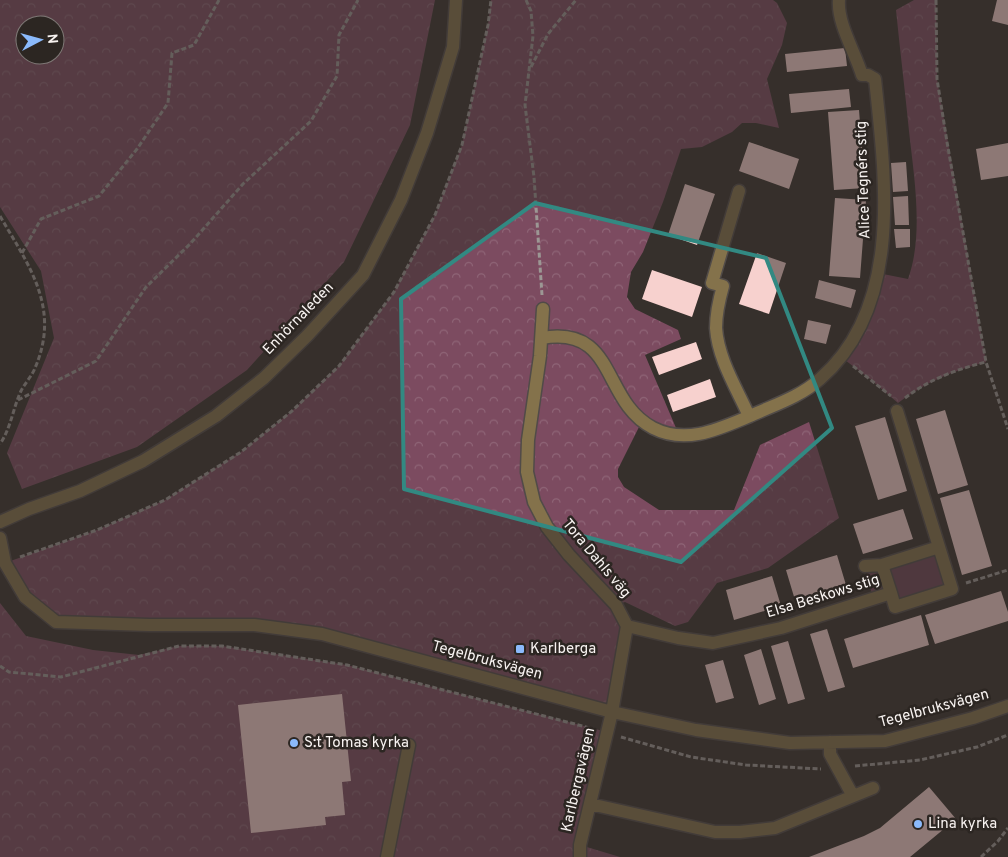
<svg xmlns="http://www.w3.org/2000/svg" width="1008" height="857" font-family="Overpass,sans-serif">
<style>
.green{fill:#6d4356}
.forest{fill:url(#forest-crowns);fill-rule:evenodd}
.building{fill:#f7d1ce}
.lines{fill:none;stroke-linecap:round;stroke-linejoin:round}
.minor-casing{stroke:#514b48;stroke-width:15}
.path{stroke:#9c9794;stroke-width:3;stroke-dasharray:5 2.5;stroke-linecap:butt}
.minor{stroke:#84724b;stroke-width:12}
.marked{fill:none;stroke:#328982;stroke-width:4;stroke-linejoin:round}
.poi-dot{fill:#8bbafc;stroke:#2c2622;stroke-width:2}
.labels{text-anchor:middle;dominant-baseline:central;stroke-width:5;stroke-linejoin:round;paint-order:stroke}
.street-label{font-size:15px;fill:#f8f3f1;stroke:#2c2622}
.poi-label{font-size:15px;fill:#f8f3f1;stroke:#2c2622;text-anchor:start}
</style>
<defs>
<pattern id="forest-crowns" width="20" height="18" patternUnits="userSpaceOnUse" patternTransform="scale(1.25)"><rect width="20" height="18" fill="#7c4b60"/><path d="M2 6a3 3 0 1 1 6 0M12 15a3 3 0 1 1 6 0" fill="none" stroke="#8f6577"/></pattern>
</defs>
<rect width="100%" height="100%" fill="#36302c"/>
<path class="green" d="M936 552 946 584 898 599 888 567Z
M882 565 891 593 873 599 865 566Z"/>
<path class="forest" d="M0 0H435L410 125 344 262 247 370 137 447 22 489 7 453 54 338 41 271 0 207ZM25 25H55V55H25Z
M491 0H773L777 3 787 23 782 45 767 79 779 128 756 123H742L732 132 702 147 681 149 663 202 643 252 631 272 627 297 635 309 678 330 681 339 645 355 679 435 642 421 618 469V477L624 487 659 510H734L760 445 809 422 839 518 768 568 717 583 688 622 675 626 625 602 616 605 627 626 612 712 322 634 56 622 25 597 5 563 97 530 165 500 241 452 292 411 339 366 394 292 435 215 462 145 488 25Z
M914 0H936L937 79 986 362C954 370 924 383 898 403L870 379 841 357 878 273 908 279C924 235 914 177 909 131 905 91 900 50 896 10Z
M0 603 26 636 93 650 139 655 179 646H222L347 665 607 732 580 845 620 857H0Z"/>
<path class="building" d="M997 0H1008V25L992 21Z
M845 48 847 66 787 72 785 54Z
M849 89 851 107 791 113 789 94Z
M859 110 865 188 834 190 828 112Z
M749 142 799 159 789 189 739 171Z
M1008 143V176L981 180 976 149Z
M906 162 908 191 893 192 891 163Z
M685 184 715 194 697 245 668 235Z
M908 196 909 225H895L893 197Z
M835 198 866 200 860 278 829 276Z
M894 229H910V247L896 248Z
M757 253 786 263 769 314 739 304Z
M652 270 702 287 692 317 642 299Z
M819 280 856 290 851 308 815 298Z
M808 320 831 325 826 344 804 339Z
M696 342 702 359 659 375 652 357Z
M710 379 716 397 673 412 667 395Z
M945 410 968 485 938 494 916 419Z
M885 417 907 491 878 500 855 426Z
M969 490 992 566 962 575 940 498Z
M903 509 913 539 863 554 853 524Z
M837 555 846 585 795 600 786 570Z
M772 576 781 606 734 620 726 590Z
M1001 591 1008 612V621L935 644 925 615Z
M921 615 929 645 853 668 844 639Z
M827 629 845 687 828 692 810 634Z
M788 641 805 699 788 704 771 646Z
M761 649 776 699 759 705 744 655Z
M723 660 734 698 716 703 705 665Z
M342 694 351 781 342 782 345 815 325 817 326 825 251 833 238 705Z
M929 787 956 819 910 857H809L864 836 880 828Z"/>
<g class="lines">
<defs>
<path id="minor" d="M739 191 712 283 723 286C719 300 716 314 716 328 718 359 737 389 749 416
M543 309 540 356 528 440 527 472 534 502 547 527 569 555 616 605 627 626 612 712 580 845V857
M542 338C617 325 601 401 653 428 686 445 719 429 750 416 774 405 800 397 820 379 904 306 885 176 875 79L868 75H862C855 52 837 23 839 0
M0 522 29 509 80 491 143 461 216 416 264 378 307 336 363 275 401 200 427 133 453 47 456 0
M0 538 5 563 25 597 56 622 149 625H254L322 634 612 712 696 730 790 743 885 741 973 718 1008 706
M882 565 891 593
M865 566 882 565 939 547
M627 626 678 638 713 643 781 628 891 593 895 607 952 589 897 411
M830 742V754L853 796
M590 804 715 832H740L775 828 873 788
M387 857 409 745"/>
</defs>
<use href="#minor" class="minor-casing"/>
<path class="path" d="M526 0 531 11 533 36 525 105 534 177 542 295
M936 0 937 79 947 142 986 362 1008 429
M531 67 548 34 576 0
M0 216C29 266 61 308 35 368 32 376 25 383 21 391 13 408 11 428 0 444
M22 253 41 219 99 196 137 149 168 103 172 53 194 45 219 0
M853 366 891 396
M905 398C928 380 957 369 986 362
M18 400 96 361 146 287 190 244 243 184 311 121 337 76 339 35 358 0
M20 557 97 530 165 500 241 452 292 411 339 366 394 292 435 215 462 145 488 25 491 0
M966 583 1008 570
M0 666 9 672 61 677 179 646H222L347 665 594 729
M621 737 691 757 746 765 821 769
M855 766 920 760 977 747 1008 735
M981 857 998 841 1008 828"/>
<use href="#minor" class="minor"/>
</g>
<path d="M0 0H1008V857H0ZM535 203 766 258 832 428 681 562 404 489 401 299Z" fill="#36302c" fill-opacity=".55" fill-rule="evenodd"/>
<path class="marked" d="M535 203 766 258 832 428 681 562 404 489 401 299Z"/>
<g class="poi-dot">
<rect x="515" y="644" width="10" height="10" rx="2.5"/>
<circle cx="294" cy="743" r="5"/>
<circle cx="918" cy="824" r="5"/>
</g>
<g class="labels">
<g class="street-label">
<text transform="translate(864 180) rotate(-92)">Alice Tegnérs stig</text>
<text transform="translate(299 319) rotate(-46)">Enhörnaleden</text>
<text transform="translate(596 559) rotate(50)">Tora Dahls väg</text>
<text transform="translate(823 597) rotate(-17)">Elsa Beskows stig</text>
<text transform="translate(487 661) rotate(15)">Tegelbruksvägen</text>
<text transform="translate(934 709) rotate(-15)">Tegelbruksvägen</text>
<text transform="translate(579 780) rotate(-77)">Karlbergavägen</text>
</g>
<g class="poi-label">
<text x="530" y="649">Karlberga</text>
<text x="304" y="743">S:t Tomas kyrka</text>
<text x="928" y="824">Lina kyrka</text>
</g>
</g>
<g transform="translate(40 40) rotate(84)"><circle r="24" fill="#2c2622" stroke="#7e7875"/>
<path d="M0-4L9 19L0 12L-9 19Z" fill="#8bbafc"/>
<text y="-8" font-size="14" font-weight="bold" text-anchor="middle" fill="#f8f3f1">N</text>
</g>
</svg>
